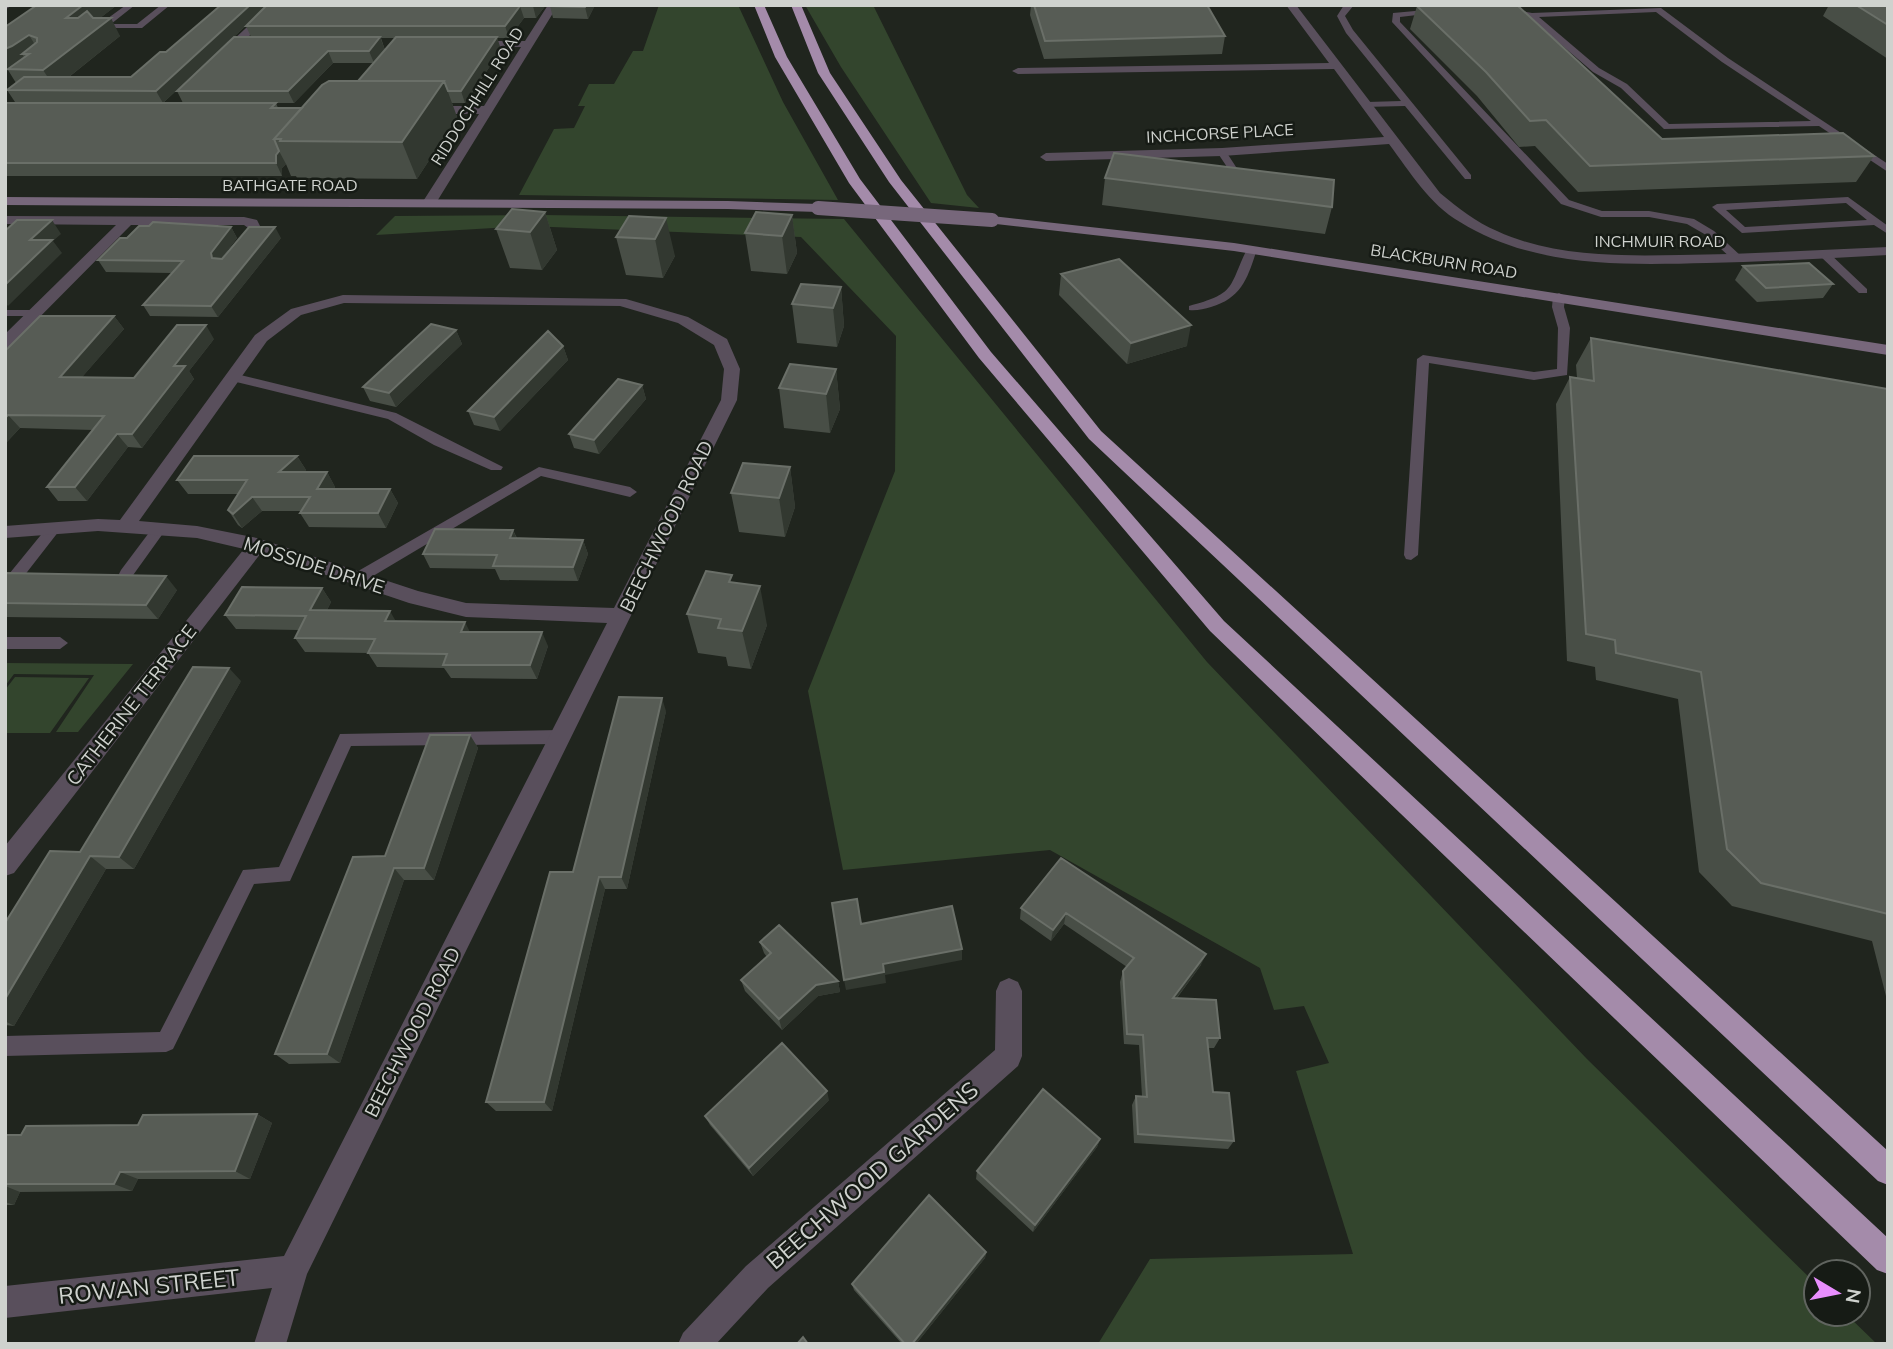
<svg xmlns="http://www.w3.org/2000/svg" width="1893" height="1349" font-family="Mulish,sans-serif">
<style>
.green{fill:#33452d}
.lines{fill:none;stroke-linecap:round;stroke-linejoin:round}
.lane{fill:#594f5c;fill-rule:evenodd}
.street{fill:#594f5c;fill-rule:evenodd}
.secondary{fill:#77677b;fill-rule:evenodd}
.highway{fill:#a48baa;fill-rule:evenodd}
.secondary-bridge{stroke:#77677b;stroke-width:14}
.wall{fill:#484e46;fill-rule:evenodd}
.shaded-wall{fill:#323830}
.building{fill:#575c55;stroke:#6a6f68;stroke-width:2}
.labels{text-anchor:middle;dominant-baseline:central;stroke-width:5;stroke-linejoin:round;paint-order:stroke}
.far-street-label{font-size:16px;fill:#cfd2ce;stroke:#161b15}
.street-label{font-size:19px;fill:#cfd2ce;stroke:#161b15}
.near-street-label{font-size:23px;fill:#cfd2ce;stroke:#161b15}
</style>
<rect width="100%" height="100%" fill="#20251e"/>
<path class="green" d="M659 5H738L783 102 838 200 519 195 554 129 574 128 585 106H578L589 84H614L633 51H643Z
M805 5H873L967 195 979 208 931 203 841 67Z
M542 215 844 219 1207 662 1587 1059 1816 1284V1314H1846L1877 1344H1098L1150 1259 1353 1254 1296 1071 1329 1063 1304 1006 1274 1010 1260 968 1050 850 843 870 808 691 895 471 896 336 801 237 527 226 376 235 395 216Z
M5 663 133 664 78 732H56L94 675 14 674 5 686Z
M15 677 89 678 50 733H5V690Z"/>
<g class="lines">
<path class="lane" d="M126 5H135L111 24H137L161 5H170L142 28H100V24Z
M1344 5H1354L1345 16 1353 30 1471 175V179H1465L1405 106 1364 107V103L1367 102 1401 101 1346 33 1337 16Z
M1503 8 1532 13 1661 8 1728 58 1888 164V172L1819 126 1664 129 1621 88 1593 72 1529 17 1503 12ZM1656 12 1722 62 1811 121 1669 124 1627 84 1599 68 1539 17Z
M1437 9 1434 13 1400 17V22L1569 200 1602 211H1649L1694 219 1714 231 1741 256V260H1733L1706 235 1687 224 1649 217H1601L1561 204 1392 22 1393 13Z
M1222 149 1225 150 1238 170 1236 172 1214 174 1209 171 1227 167 1217 152Z
M1848 197 1888 226V234L1874 225 1742 233 1712 207 1717 204ZM1846 203 1867 220 1745 227 1726 210Z
M1248 247 1257 249C1248 277 1242 298 1211 307 1204 309 1196 311 1189 310V306C1238 293 1228 287 1248 247Z
M1820 252H1828L1867 289V293H1859L1820 256Z
M1559 293 1565 296 1564 307 1570 328 1567 375 1534 380 1429 363 1418 555 1411 560 1406 559 1404 555 1417 359 1423 355 1534 372 1557 369 1558 328 1552 307 1553 296Z
M5 310H35L41 313 35 316H5Z
M232 373 396 413 503 467 501 470H491L434 445 388 419 228 380V374Z
M539 467 630 487 637 492 630 497 541 476 363 582H353L351 578 353 574Z
M54 523 61 528 59 531 10 594 5 595V579L49 525Z
M159 524 164 526 166 529 164 532 131 578H121L119 574 121 570 154 526Z
M5 637H60L68 643 60 649H5Z
M560 730 566 732 568 737 566 742 560 744 351 746 290 881 254 884 173 1049 166 1052 5 1056V1036L160 1032 243 870 279 867 340 734Z"/>
<path class="street" d="M5 5H12L5 10Z
M271 5H282L226 58H218V54Z
M548 5H558L436 203 429 207 424 206 422 203 479 114H428L422 110 428 106H484L521 47H472L467 44 472 41H525Z
M1286 5H1296L1440 193C1458 208 1476 222 1497 231 1553 257 1620 256 1680 255 1750 254 1819 250 1888 247V255C1828 258 1768 262 1707 263 1624 265 1534 268 1460 222 1429 204 1410 172 1389 144L1222 156 1046 161 1040 157 1046 153 1222 148 1384 137 1334 69 1018 74 1012 71 1018 68 1329 63Z
M5 216 244 217 257 220 261 228 254 232 244 225H131L11 346 5 348V334L116 225 5 224Z
M343 295 626 299 688 317 727 339 740 369 737 400 307 1274 286 1344H254L272 1288 5 1318V1286L284 1256 607 623 466 617 409 603 261 553 14 873 5 876V846L244 549 197 538 98 531 5 538V526L98 519 120 520 255 335 291 309ZM344 303 620 306 678 323 714 345 724 369 721 400 614 608 466 603 418 591 257 538 197 526 139 521 267 341 301 315Z
M1009 978 1018 982 1022 991V1056L1018 1066 768 1288 716 1344H678L683 1333 746 1266 995 1050 996 991 1000 982Z"/>
<path class="secondary" d="M5 197 728 201 818 204 825 208 818 212 728 209 5 205Z
M992 216 1234 243 1888 345V355L1234 251 987 223 985 220Z"/>
<path class="highway" d="M754 5H764L787 57 860 179 991 352 1224 621 1888 1238V1274L1877 1270 1210 631 979 358 849 183 775 57Z
M791 5H801L830 73 901 180 1101 431 1888 1151V1185L1878 1181 1089 439 889 182 818 73Z"/>
<path class="secondary-bridge" d="M818 208 992 220"/>
</g>
<path class="wall" d="M117 5 100 18 120 36 69 77H131L166 52 221 5H546L536 18H524L509 38H497L501 50 465 103H452L457 117 417 179 297 178 296 176H291L286 164 282 168V176H5V103L15 102 7 90 16 83 8 70 5 71V27ZM252 20 246 26 251 37 177 91 183 103H163ZM381 38H396L358 81 302 108H278L276 103H294L333 63H374L385 50Z
M595 5 588 19 553 18 550 6Z
M1031 5H1207L1225 36 1222 54 1044 59 1030 15Z
M1829 5H1888V59L1823 16Z
M1417 6 1662 139 1874 156 1856 182 1578 192 1535 146 1519 147 1477 96 1410 29Z
M1105 178 1332 207 1325 234 1102 205Z
M545 212 557 250 542 270 510 268 496 229Z
M792 215 797 253 787 274 751 271 745 233Z
M629 216 675 256 663 278 626 275 616 237Z
M231 227 237 238 221 259 281 238 218 317 150 316 143 305 172 273 106 272 98 260 127 238Z
M1743 266 1833 284 1823 298 1757 302 1735 280Z
M1061 274 1187 346 1127 364 1059 295Z
M841 287 844 326 837 347 797 343 792 304Z
M114 316 124 329 82 377 134 378 214 339 189 371 194 379 142 448 128 447 87 501H58L47 487 93 430 20 428 5 444V351Z
M456 330 462 344 396 407 370 401 363 387Z
M1591 338 1888 389V1004L1872 941 1732 906 1699 872 1678 699 1596 680 1595 667 1567 661 1556 404 1570 377 1577 378 1576 365Z
M563 346 568 360 500 431 474 425 468 411Z
M836 369 840 409 830 433 784 428 779 388Z
M642 385 646 399 599 454 574 448 569 434Z
M297 456 306 470 304 472H327L335 487 334 489H390L398 503 386 528 309 527 300 513 301 511H262L242 528 238 525 228 510 238 494H188L177 480Z
M790 467 795 507 785 537 739 532 731 493Z
M513 530 517 538 583 540 588 554 578 581 500 580 495 569 430 568 423 554Z
M5 573 177 590 158 619 5 617Z
M734 583 767 625 751 669 728 666 726 657 698 653 687 614Z
M322 588 331 602 327 610 470 632 548 646 537 679 451 678 444 668 377 667 368 653 305 652 295 638 299 630 236 629 225 615Z
M241 681 134 869H106L14 1026 5 1025V923L80 852Z
M666 711 627 889H605L552 1111H496L486 1102 573 872Z
M470 735 478 748 434 880H404L340 1063 289 1064 275 1054 385 856Z
M1061 858 1201 965 1177 998 1220 1038 1214 1048H1208L1213 1092 1234 1141 1228 1149 1134 1143 1132 1105 1136 1096H1142L1139 1045 1124 1044 1120 982 1123 971 1127 967 1064 924 1051 941 1020 919 1021 908Z
M760 942 838 981 840 992 818 996 782 1030 745 991 741 980 767 957 764 953Z
M829 1100 753 1176 710 1125 705 1116Z
M257 1114 272 1123 250 1179H138L132 1191 20 1192 14 1205H5V1135H21Z
M1100 1139 1097 1147 1033 1232 976 1179 977 1171Z
M986 1252 985 1258 916 1344H902L854 1290 852 1284Z"/>
<path class="shaded-wall" d="M83 5H117L77 36 66 18Z
M250 5H268L163 103 156 91Z
M534 5H546L536 18 533 6Z
M586 5H595L588 19 585 7Z
M520 6 524 18 509 38 505 26Z
M111 18 120 36 55 88 43 70Z
M29 35 40 53 22 54 27 62 5 71V49Z
M380 37 385 50 374 63 369 51Z
M497 37 501 50 465 103 461 91Z
M328 51 333 63 294 103 288 91Z
M444 81 457 117 417 179 402 142Z
M279 151 286 164 282 168V176L276 163V155Z
M545 212 557 250 542 270 530 232Z
M792 215 797 253 787 274 782 236Z
M666 218 675 256 663 278 655 239Z
M52 220 61 234 53 241 62 253 8 306 5 303V285L30 240Z
M231 227 237 238 217 264 212 258 211 253Z
M275 227 281 238 218 317 211 306Z
M841 287 844 326 837 347 833 308Z
M114 316 124 329 70 391 60 377Z
M206 325 214 339 189 371 194 379 142 448 132 434 174 366Z
M1191 325 1187 346 1127 364 1131 343Z
M456 330 462 344 396 407 389 393Z
M563 346 568 360 500 431 494 417Z
M836 369 840 409 830 433 826 394Z
M642 385 646 399 599 454 594 440Z
M8 415 20 428 5 444V418Z
M117 434 128 447 87 501 75 487Z
M297 456 306 470 288 487 279 472Z
M790 467 795 507 785 537 779 498Z
M327 472 335 487 326 503 317 489Z
M390 489 398 503 386 528 378 513Z
M252 497 262 511 242 528 233 514Z
M513 530 519 544 510 538Z
M583 540 588 554 578 581 573 567Z
M166 576 177 590 158 619 146 605Z
M760 586 767 625 751 669 742 631Z
M322 588 331 602 320 624 310 610Z
M390 611 398 625 385 621Z
M465 622 472 636 461 632Z
M542 632 548 646 537 679 530 665Z
M229 668 241 681 134 869 119 857Z
M662 698 666 711 627 889 621 877Z
M470 735 478 748 434 880 424 868Z
M90 856 106 869 14 1026 5 1021V999Z
M394 868 404 880 340 1063 327 1054Z
M599 877 605 889 552 1111 544 1102Z
M1066 913 1064 924 1051 941 1053 930Z
M962 949V960L885 975 886 983 846 990 844 980 883 964Z
M1206 954 1201 965 1169 1008 1173 998Z
M838 981 840 992 818 996 782 1030 779 1019 816 985Z
M827 1091 829 1100 753 1176 749 1168Z
M257 1114 272 1123 250 1179 235 1171Z
M1100 1139 1097 1147 1033 1232 1035 1225Z
M120 1172 138 1179 132 1191 114 1184Z
M5 1186 20 1192 14 1205 5 1202Z
M986 1252 985 1258 916 1344H912Z"/>
<path class="building" d="M37 5H83L66 18H78L87 11 93 18H111L43 70 8 69 29 54H22L37 42V38L29 35 12 46 5 49V27Z
M221 5H250L156 91 7 90 24 77H131L160 52H166Z
M267 5H534L533 6H520L505 26H246Z
M550 5H586L585 7 550 6Z
M1034 5H1207L1225 36 1045 41Z
M1517 5 1662 139 1843 133 1874 156 1590 166 1546 120 1530 121 1486 72 1417 6Z
M1856 5H1888V25Z
M234 37H380L369 51H328L288 91H177Z
M396 37H497L461 91H448L444 81H358Z
M329 81H444L402 142 280 141 281 139H274L322 85Z
M5 103H276L271 108H302L274 139 279 151 276 155V163H5Z
M1114 153 1334 180 1332 207 1105 178Z
M512 209 545 212 530 232 496 229Z
M756 212 792 215 782 236 745 233Z
M629 216 666 218 655 239 616 237Z
M17 220H52L30 240H52L5 285V231Z
M153 222 231 227 211 253 212 258 222 259 249 227H275L211 306 143 305 183 261 98 260 120 238H127L139 226H149Z
M1119 259 1191 325 1131 343 1061 274Z
M1809 263 1833 284 1766 288 1743 266Z
M801 284 841 287 833 308 792 304Z
M40 316H114L60 377 134 378 177 325H206L174 366H185L132 434H117L75 487H47L104 416 8 415 5 418V351Z
M431 324 456 330 389 393 363 387Z
M548 331 563 346 494 417 468 411Z
M1591 338 1888 389V914L1761 883 1727 849 1701 672 1616 653 1615 640 1586 634 1570 377 1594 381Z
M790 364 836 369 826 394 779 388Z
M618 379 642 385 594 440 569 434Z
M194 456H297L279 472H327L317 489H390L378 513H300L310 497H252L233 514 228 510 247 480H177Z
M743 463 790 467 779 498 731 493Z
M435 529 513 530 510 538 583 540 573 567 493 566 497 555 423 554Z
M706 571 732 575 729 582 760 586 742 631 718 628 721 619 687 614Z
M5 573 166 576 146 605 5 603Z
M242 587 322 588 310 610 390 611 385 621 465 622 461 632H542L530 665H443L447 654 368 653 375 639 295 638 306 616 225 615Z
M193 667 229 668 119 857 90 856 5 999V923L50 851 80 852Z
M619 697 662 698 621 877H599L544 1102H486L550 872H573Z
M430 735H470L424 868H394L327 1054H275L353 857 385 856Z
M1061 858 1206 954 1173 998 1216 1000 1220 1038H1207L1213 1092 1229 1093 1234 1141 1138 1134 1136 1096 1147 1097 1143 1035 1127 1034 1123 971 1134 958 1066 913 1053 930 1021 908Z
M857 899 861 924 952 906 962 949 883 964 884 972 844 980 832 903Z
M779 925 838 981 816 985 779 1019 741 980 771 953 760 942Z
M782 1043 827 1091 749 1168 705 1116Z
M1043 1089 1100 1139 1035 1225 977 1171Z
M257 1114 235 1171 120 1172 114 1184H5V1135H21L26 1126 138 1125 143 1115Z
M929 1195 986 1252 912 1344H905L852 1284Z
M803 1337 808 1344H797Z"/>
<g class="labels">
<g class="far-street-label">
<text transform="translate(477 96) rotate(-58)">RIDDOCHHILL ROAD</text>
<text transform="translate(1220 133) rotate(-3)">INCHCORSE PLACE</text>
<text x="290" y="185">BATHGATE ROAD</text>
<text x="1660" y="241">INCHMUIR ROAD</text>
<text transform="translate(1444 261) rotate(9)">BLACKBURN ROAD</text>
</g>
<g class="street-label">
<text transform="translate(666 526) rotate(-64)">BEECHWOOD ROAD</text>
<text transform="translate(314 565) rotate(18)">MOSSIDE DRIVE</text>
<text transform="translate(131 705) rotate(-52)">CATHERINE TERRACE</text>
<text transform="translate(412 1032) rotate(-63)">BEECHWOOD ROAD</text>
</g>
<g class="near-street-label">
<text transform="translate(872 1175) rotate(-41)">BEECHWOOD GARDENS</text>
<text transform="translate(149 1286) rotate(-6)">ROWAN STREET</text>
</g>
</g>
<rect width="1893" height="1349" fill="none" stroke="#cfd2ce" stroke-width="14"/>
<g transform="translate(1837 1293) rotate(100)"><circle r="33" fill="#161b15" stroke="#60645f" stroke-width="2"/>
<path d="M0-5L12 26L0 18L-12 26Z" fill="#e98efe"/>
<text y="-10" font-size="19" font-weight="bold" text-anchor="middle" fill="#cfd2ce">N</text>
</g>
</svg>
